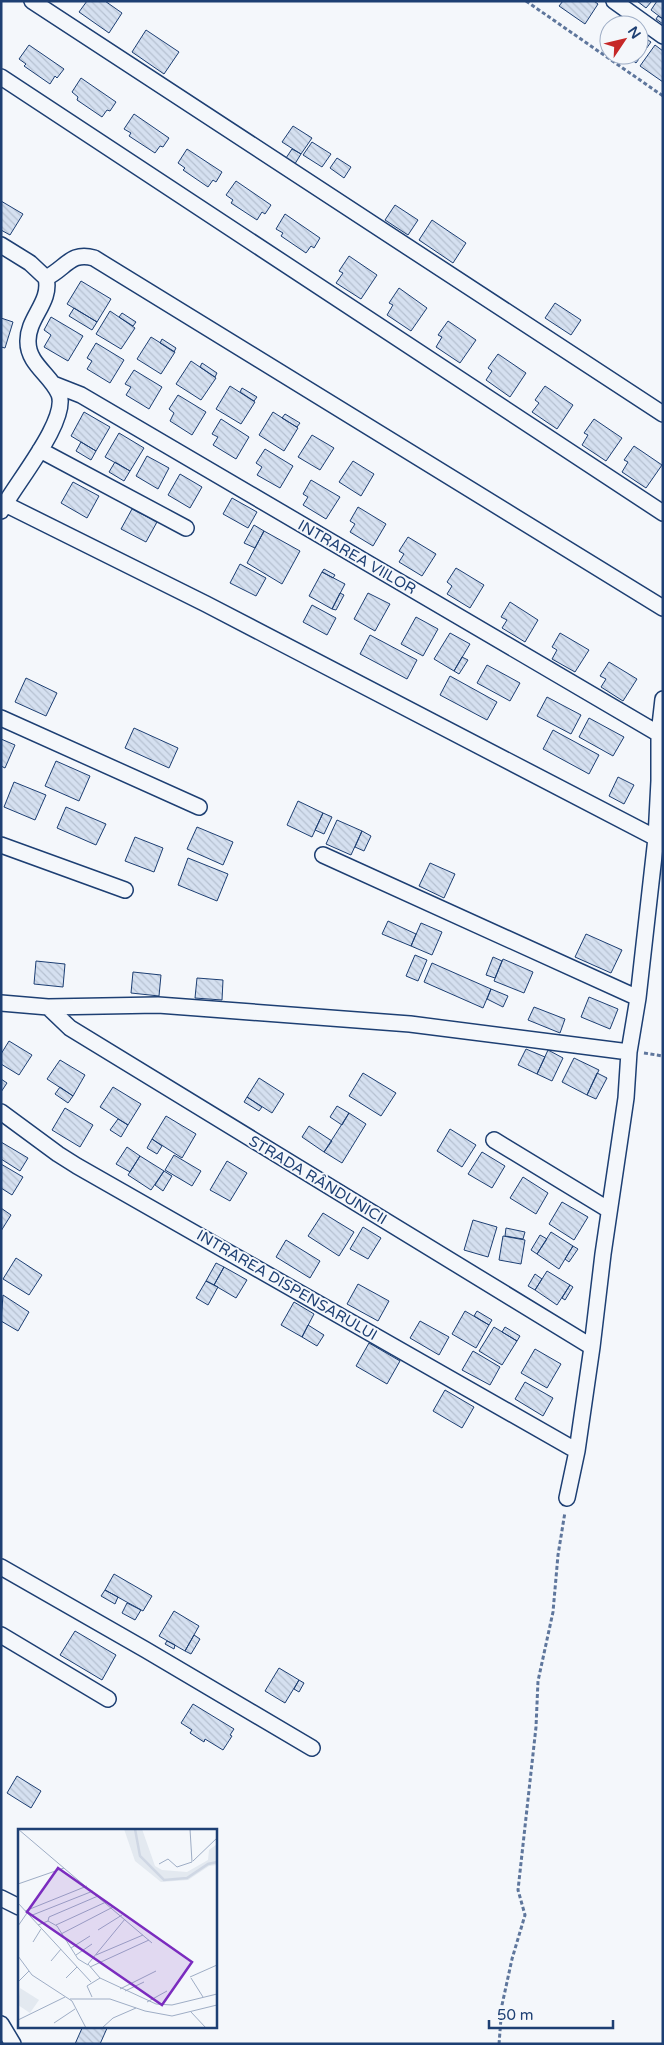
<svg xmlns="http://www.w3.org/2000/svg" width="664" height="2045" font-family="'Varela Round',sans-serif">
<style>
.building{fill:url(#building-back-hatch);stroke:#1d3f73}
.lines{fill:none;stroke-linecap:round;stroke-linejoin:round}
.minor-casing{stroke:#1d3f73;stroke-width:18}
.path{stroke:#5e769c;stroke-width:3;stroke-dasharray:4 2.5;stroke-linecap:butt}
.minor{stroke:#f4f7fb;stroke-width:15}
.labels{text-anchor:middle;dominant-baseline:central;stroke-width:4;stroke-linejoin:round;paint-order:stroke}
.street-label{font-size:15px;fill:#1d3f73;stroke:#f4f7fb}
.inset-river{fill:none;stroke:#cfd7e4;stroke-width:2.5}
.inset-road{fill:none;stroke:#9eadc5;stroke-width:1}
.view{fill:#7b2cbf;fill-opacity:0.15;stroke:#7b2cbf;stroke-width:2.5}
.inset-edge{fill:none;stroke:#1d3f73;stroke-width:2.5}
</style>
<defs>
<pattern id="building-back-hatch" width="6" height="6" patternUnits="userSpaceOnUse" patternTransform="scale(1.25)"><rect width="6" height="6" fill="#d5e0f0"/><path d="M-1 5l2 2M0 0l6 6M5-1l2 2" fill="none" stroke="#b6c1d1"/></pattern>
</defs>
<rect width="100%" height="100%" fill="#f4f7fb"/>
<path class="building" d="M87 1H105L122 13 109 33 79 12Z
M563 1H594L598 4 585 24 559 6Z
M637 1H652L646 8Z
M657 1H663V19L651 10Z
M658 16 663 19V24L656 19Z
M146 30 179 52 164 74 132 52Z
M639 34 651 42 636 63 626 55H639Z
M29 45 64 69 57 78 55 76 50 84 24 66 26 64 19 59Z
M655 45 663 51V82L640 66Z
M81 78 116 102 110 111 107 110 102 117 77 100 78 97 72 92Z
M134 114 169 138 163 147 160 146 155 153 129 136 131 133 124 129Z
M293 126 312 138 301 154 282 142Z
M312 142 331 154 322 167 303 155Z
M187 149 222 172 216 182 213 180 208 187 183 170 185 168 178 163Z
M292 149 301 154 293 167 284 161Z
M337 158 351 167 344 178 330 168Z
M236 181 271 205 265 214 262 212 257 220 231 203 233 200 226 195Z
M1 201 23 214 10 235 1 230Z
M395 205 418 220 408 235 385 220Z
M285 214 320 238 314 248 311 246 306 253 281 236 283 233 276 229Z
M432 220 466 243 453 263 419 240Z
M349 256 377 275 361 299 336 283 343 273 339 271Z
M81 281 111 299 97 322 67 304Z
M399 288 427 308 411 331 387 315 393 305 389 303Z
M555 303 581 320 571 335 545 318Z
M74 308 97 322 92 330 69 316Z
M110 311 135 328 121 349 96 334Z
M122 313 136 322 133 326 119 317Z
M51 317 83 336 68 361 44 347 51 335 44 330Z
M1 318 13 322 5 348 1 347Z
M448 321 476 340 460 363 436 347 442 337 438 335Z
M151 337 175 352 161 374 137 359Z
M162 339 176 348 174 352 160 343Z
M96 343 124 360 110 383 87 369 92 361 87 358Z
M498 354 526 373 510 397 486 380 492 371 488 368Z
M191 361 216 378 201 400 176 384Z
M202 363 217 373 215 377 200 367Z
M134 370 162 387 149 409 126 395 131 387 125 384Z
M230 386 255 402 241 424 216 409Z
M545 386 573 405 557 429 532 412 539 403 535 400Z
M242 388 257 397 254 401 240 392Z
M178 395 206 412 192 435 170 421 174 413 169 409Z
M84 412 110 427 96 451 71 436Z
M273 412 298 428 284 451 259 435Z
M285 414 300 423 297 427 282 418Z
M221 419 249 437 236 459 213 445 218 437 212 434Z
M594 419 622 438 606 461 582 445 588 435 584 433Z
M119 433 144 448 130 471 105 457Z
M312 435 334 448 320 470 298 457Z
M81 442 96 451 91 460 76 451Z
M634 446 662 465 646 488 622 472 628 462 624 460Z
M265 449 293 466 280 488 257 475 262 467 256 463Z
M147 456 169 468 158 489 136 476Z
M353 461 374 474 361 496 339 482Z
M115 462 130 471 124 481 109 472Z
M180 474 202 487 190 508 168 495Z
M311 480 340 497 326 519 303 505 308 497 303 494Z
M73 482 99 496 87 518 61 503Z
M232 498 257 512 248 528 223 514Z
M358 507 386 524 373 546 350 532 355 524 350 521Z
M132 509 157 522 146 542 121 529Z
M254 525 264 531 255 548 244 543Z
M264 531 300 551 282 584 247 563Z
M408 537 436 554 422 576 399 562 404 554 399 551Z
M240 564 266 578 256 596 230 583Z
M456 568 484 585 470 608 447 594 452 586 447 582Z
M324 569 335 575 333 578 322 572Z
M322 572 345 584 332 609 309 596Z
M340 593 344 595 336 610 332 609Z
M368 593 390 604 375 631 354 619Z
M510 602 538 620 525 642 502 628 507 620 501 617Z
M312 605 336 618 327 635 303 622Z
M416 617 438 629 423 656 401 644Z
M450 633 470 644 454 671 434 659Z
M560 633 589 650 575 672 552 659 557 650 552 647Z
M370 635 417 660 407 679 360 654Z
M462 657 468 660 459 674 454 671Z
M609 662 637 679 623 701 601 687 606 679 600 676Z
M487 665 520 683 510 701 477 683Z
M450 676 497 702 487 720 440 695Z
M26 678 57 693 46 716 15 702Z
M547 697 581 715 571 734 537 716Z
M589 718 624 737 613 756 579 737Z
M134 728 178 748 169 768 125 748Z
M553 730 599 755 589 774 543 749Z
M1 739 15 745 5 768 1 766Z
M56 761 90 776 79 801 45 786Z
M618 777 634 785 624 804 609 796Z
M14 782 46 795 35 820 4 807Z
M298 801 323 813 312 837 287 825Z
M66 807 106 824 96 845 57 828Z
M323 813 332 817 324 834 315 830Z
M337 820 362 831 351 855 326 844Z
M197 827 233 842 223 865 187 849Z
M362 831 371 836 364 851 355 847Z
M135 837 163 848 154 872 125 861Z
M188 858 228 874 217 901 178 885Z
M430 863 455 874 444 898 419 886Z
M388 921 416 934 411 946 382 934Z
M421 923 442 932 432 955 411 946Z
M586 934 622 950 611 973 575 957Z
M415 955 427 960 418 981 406 976Z
M493 957 502 961 495 978 486 975Z
M503 959 533 972 524 993 494 981Z
M36 961 65 964 63 987 34 984Z
M432 963 491 989 483 1008 424 982Z
M133 972 161 975 159 996 131 993Z
M197 978 223 980 222 1000 195 998Z
M491 989 508 996 503 1007 487 999Z
M589 997 618 1009 610 1029 581 1017Z
M534 1007 565 1019 560 1033 528 1020Z
M9 1041 32 1055 19 1075 1 1064V1054Z
M526 1049 545 1057 537 1074 518 1065Z
M548 1050 563 1058 552 1081 537 1074Z
M574 1058 599 1070 587 1095 562 1082Z
M60 1060 85 1075 73 1096 47 1079Z
M363 1073 396 1093 381 1116 349 1096Z
M597 1073 607 1078 596 1099 587 1095Z
M259 1078 284 1094 272 1113 247 1097Z
M1 1079 7 1083 1 1092Z
M60 1087 73 1096 68 1103 55 1094Z
M113 1087 141 1104 128 1125 100 1107Z
M247 1097 262 1107 259 1111 244 1102Z
M337 1106 349 1113 342 1125 330 1117Z
M65 1108 93 1125 80 1147 52 1130Z
M349 1113 366 1124 342 1163 324 1152Z
M166 1116 196 1134 182 1158 152 1139Z
M118 1119 128 1125 121 1137 110 1130Z
M309 1126 332 1141 324 1152 302 1137Z
M450 1129 476 1145 462 1167 437 1151Z
M152 1139 162 1146 157 1154 147 1148Z
M1 1142 28 1158 20 1171 1 1159Z
M127 1147 140 1156 130 1172 116 1164Z
M482 1152 505 1166 492 1188 468 1174Z
M174 1155 201 1171 192 1186 165 1170Z
M140 1156 164 1171 151 1190 128 1175Z
M227 1161 247 1173 230 1201 210 1190Z
M1 1164 23 1177 12 1195 1 1188Z
M164 1171 172 1176 163 1191 155 1185Z
M523 1177 548 1193 536 1214 510 1198Z
M562 1202 588 1217 574 1240 549 1224Z
M1 1208 11 1215 1 1231Z
M323 1213 354 1232 339 1256 308 1236Z
M473 1220 497 1227 488 1257 464 1250Z
M363 1227 381 1238 368 1259 350 1249Z
M506 1228 525 1232 523 1239 505 1236Z
M551 1232 573 1246 559 1269 537 1254Z
M540 1235 547 1239 537 1254 531 1250Z
M503 1236 525 1240 521 1264 499 1260Z
M286 1240 320 1261 310 1278 276 1257Z
M573 1246 578 1249 569 1262 565 1259Z
M16 1258 42 1275 29 1295 3 1279Z
M216 1263 224 1267 214 1285 206 1281Z
M224 1267 247 1280 236 1298 214 1285Z
M547 1271 570 1285 557 1305 535 1290Z
M535 1274 542 1279 535 1290 528 1286Z
M206 1281 218 1287 208 1305 196 1298Z
M358 1284 389 1301 378 1321 347 1304Z
M570 1285 573 1287 565 1300 562 1298Z
M3 1295 29 1312 18 1331 1 1321Z
M294 1302 314 1314 302 1337 281 1325Z
M465 1311 489 1325 476 1348 452 1334Z
M477 1311 492 1320 489 1325 474 1316Z
M420 1321 449 1337 439 1355 410 1338Z
M308 1325 324 1335 317 1346 302 1337Z
M494 1327 517 1341 502 1365 479 1351Z
M505 1327 520 1336 517 1341 502 1332Z
M369 1343 400 1361 387 1384 356 1366Z
M535 1349 561 1364 547 1388 521 1373Z
M473 1351 500 1367 490 1385 462 1370Z
M525 1382 553 1398 543 1416 515 1399Z
M445 1390 474 1407 462 1428 433 1411Z
M114 1574 152 1596 143 1611 105 1590Z
M105 1590 118 1597 115 1604 101 1596Z
M127 1603 141 1610 135 1620 122 1613Z
M174 1611 199 1626 185 1651 159 1636Z
M75 1631 116 1655 102 1680 60 1655Z
M194 1635 200 1639 191 1654 185 1651Z
M167 1641 175 1645 174 1649 165 1644Z
M279 1668 299 1680 285 1703 265 1691Z
M299 1680 304 1683 299 1692 294 1689Z
M193 1704 234 1729 230 1735 232 1736 223 1750 205 1739 204 1742 190 1733 192 1730 181 1723Z
M17 1776 41 1791 31 1808 7 1793Z
M83 2026H108L100 2044H75Z"/>
<g class="lines">
<defs>
<path id="minor" d="M32 1 663 414
M614 1 663 36
M1 77 663 513
M1 245 30 263 46 278C52 302 27 318 28 342 28 364 51 375 59 394 69 421 14 485 1 511
M46 278C66 268 71 251 94 258L663 608
M53 384 81 395 659 734
M40 450 186 528
M5 504 206 604 656 838
M1 718 199 807
M1 845 125 890
M323 855 638 998
M1 1003 48 1007 158 1005 410 1024 629 1052
M48 1007 70 1028 592 1347
M1 1112 58 1154 77 1166 577 1451
M494 1140 609 1210
M567 1498 577 1451 592 1347 603 1254 626 1098 629 1052 638 998 656 838 659 781V734L663 699
M1 1567 146 1650 312 1748
M1 1635 108 1699
M1 1898 19 1907
M1 2024 13 2044"/>
</defs>
<use href="#minor" class="minor-casing"/>
<path class="path" d="M526 1 663 96
M644 1053 663 1056
M499 2044 502 2005 512 1959 525 1915 518 1890 536 1727 538 1681 553 1612 558 1555 565 1512"/>
<use href="#minor" class="minor"/>
</g>
<g class="labels">
<g class="street-label">
<text transform="translate(357 557) rotate(30)">INTRAREA VIILOR</text>
<text transform="translate(318 1180) rotate(31)">STRADA RÂNDUNICII</text>
<text transform="translate(287 1285) rotate(30)">INTRAREA DISPENSARULUI</text>
</g>
</g>
<g transform="translate(18 1829)">
<rect width="199" height="199" fill="#f4f7fb"/>
<path d="M106 0H124L137 37 144 41 169 43 190 31 191 21 199 15V36L191 37 170 51 143 53 117 32Z" fill="#e3e9f0"/>
<path d="M2 159 21 171 12 184 0 176Z" fill="#e3e9f0"/>
<path class="inset-river" d="M117 0 122 27 146 51 169 49 190 35 199 33"/>
<path class="inset-road" d="M0 0 134 114M175 32 199 9M141 35 150 30 159 38 174 33 172 0M0 55 46 39M0 74 73 153M7 82 69 57M12 87 75 62M107 90 70 135 82 149 138 175 154 176 199 165M30 92 31 88 80 67M20 96 30 92 39 97 60 130 70 136M38 96 88 73M0 97 9 84M80 101 104 86M43 105 95 78M15 113 23 100M53 119 72 107M58 126 74 115M78 126 125 106M0 127 14 146 54 172 68 199M33 132 43 120M72 138 131 111M172 148 199 136M48 149 59 138M173 149 185 168M0 153 11 142M102 160 138 142M107 162 126 153M74 168 69 157 82 149M52 170H92L127 182 154 187 199 176M129 173 149 162M173 183 188 199M0 191 47 168M36 194 57 180M84 199 95 189 118 179"/>
<path class="view" d="M40 39 174 133 144 176 9 83Z"/>
<rect width="199" height="199" class="inset-edge"/>
</g>
<rect width="664" height="2045" fill="none" stroke="#1d3f73" stroke-width="5"/>
<g transform="translate(624 40) rotate(55)"><circle r="24" fill="#f4f7fb" stroke="#9eadc5"/>
<path d="M0-4L9 19L0 12L-9 19Z" fill="#c62828"/>
<text y="-8" font-size="14" font-weight="bold" text-anchor="middle" fill="#1d3f73">N</text>
</g>
<path d="M489 2020v8h124v-8" fill="none" stroke="#1d3f73" stroke-width="2.5"/>
<text x="497" y="2020" font-size="15" fill="#1d3f73" stroke="#f4f7fb" stroke-width="4" paint-order="stroke">50 m</text>
</svg>
